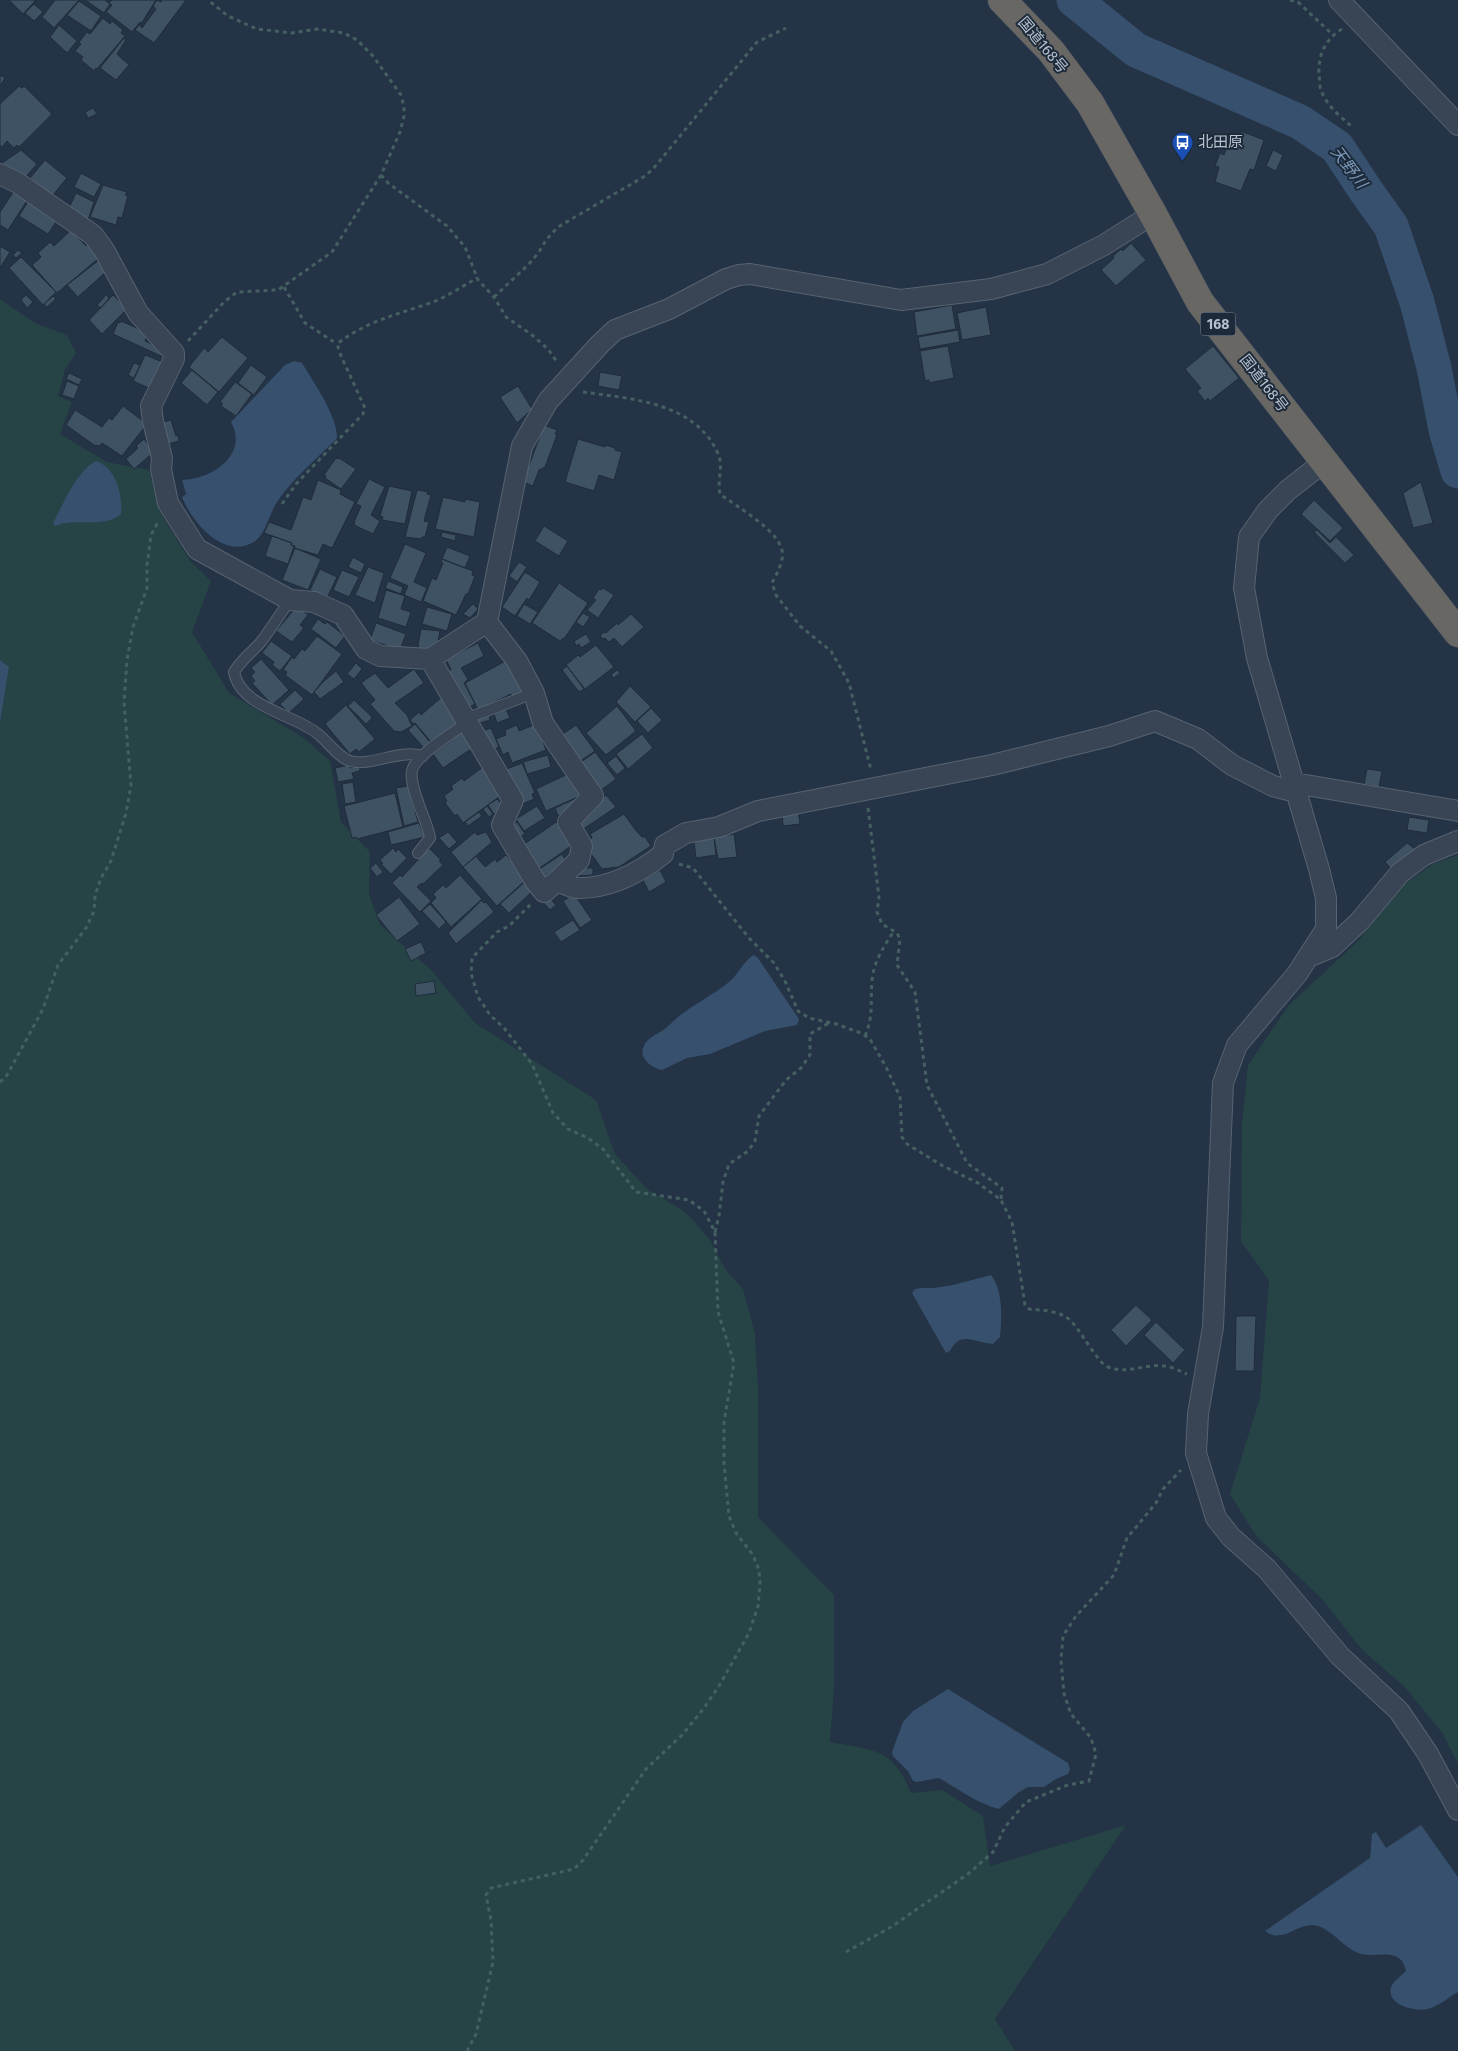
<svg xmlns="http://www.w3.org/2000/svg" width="1458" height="2051" font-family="'Fira Sans','Noto Sans JP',sans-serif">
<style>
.green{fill:#264446}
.water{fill:#36506e}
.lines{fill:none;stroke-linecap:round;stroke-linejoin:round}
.river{stroke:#36506e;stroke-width:35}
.building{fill:#3f5264;stroke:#1f2c3c}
.service-casing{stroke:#576372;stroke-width:12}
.minor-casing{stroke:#576372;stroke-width:22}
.trunk-casing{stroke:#43505f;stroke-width:29}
.path{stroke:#456062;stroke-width:3;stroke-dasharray:4 4;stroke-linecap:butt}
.service{stroke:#394554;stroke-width:10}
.minor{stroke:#394554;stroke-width:20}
.trunk{stroke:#696764;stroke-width:28}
.labels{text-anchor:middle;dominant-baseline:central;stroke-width:4;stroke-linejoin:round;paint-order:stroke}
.shield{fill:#1d2a3a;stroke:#8893a2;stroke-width:1}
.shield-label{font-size:14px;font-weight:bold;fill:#b6c0ce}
.street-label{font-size:15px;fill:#b6c0ce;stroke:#1d2a3a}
.poi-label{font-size:15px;fill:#b6c0ce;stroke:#1d2a3a;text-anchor:start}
.water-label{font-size:16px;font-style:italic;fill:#7b98b8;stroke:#1d2a3a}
</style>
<rect width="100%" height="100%" fill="#243345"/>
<path class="green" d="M0 299 35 323 67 335 76 353 65 370 58 396 72 402 60 434 107 462 149 470 159 510 190 561 211 581 192 632 229 693 304 738 330 761 341 822 370 852 369 894 380 925 431 970 475 1023 596 1100 615 1154 647 1189 682 1210 693 1220 709 1239 726 1270 743 1289 755 1334 758 1386V1517L834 1595V1689L830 1742C875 1751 892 1747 911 1793L942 1790 983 1816 990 1866 1126 1825 995 2019 1015 2051H0Z
M1458 855V1764L1443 1734 1404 1686 1362 1650 1323 1600 1256 1536 1230 1494 1260 1398 1269 1280 1241 1242 1242 1124 1248 1065 1289 1005 1358 941 1402 886 1433 864Z"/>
<path class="water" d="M294 361 302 363C313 381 338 417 337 438 317 459 293 478 277 502 269 514 266 534 254 542 223 560 192 522 182 497L186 494 182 480C212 479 249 455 231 422L285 365Z
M96 461C116 468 123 494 121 514 104 529 76 517 55 526L53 523C62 506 78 469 96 461Z
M0 660 9 667 0 722Z
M754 955 758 958 799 1019 797 1025 765 1031 710 1054 687 1058 662 1070C647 1066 635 1054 648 1040 653 1035 662 1032 667 1027 671 1024 674 1020 678 1017 694 1004 713 995 729 982 739 974 743 961 754 955Z
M991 1275C1003 1290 1002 1318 1000 1337L993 1344C975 1343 961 1330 950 1351L946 1353 912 1293 915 1289 921 1288H934L953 1285Z
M948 1689 1068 1763 1070 1769 1068 1774 1056 1779 1044 1787H1028L1019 1792 999 1809C978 1804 958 1789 939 1778L917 1782 913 1781 908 1771 893 1756 892 1752 903 1722 913 1711Z
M1421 1825 1458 1877V1992C1449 1997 1438 2007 1427 2009 1415 2012 1383 2004 1392 1985 1395 1980 1402 1975 1406 1971 1401 1946 1378 1958 1361 1954 1343 1949 1331 1926 1312 1925 1295 1925 1282 1944 1265 1931L1370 1858 1372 1834 1376 1832 1386 1848Z"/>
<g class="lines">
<path class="river" d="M1074 0 1136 50 1300 122 1337 147 1366 191 1391 226 1417 302 1434 368 1446 430 1458 471"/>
</g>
<path class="building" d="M9 0H34L35 1 23 14Z
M55 0H79L54 28 42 17Z
M85 0H105L110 4 104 13Z
M112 0H156L141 24 140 22 132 32 106 12 112 5 109 3Z
M157 0 161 2 162 0H186L154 43 135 30 139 25 142 28 156 9 153 6Z
M79 1 101 16 91 31 67 15Z
M34 4 43 12 34 21 25 13Z
M103 18 110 24 112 21 123 30 121 33 125 36 97 69 96 68 94 71 81 60 83 57 75 51 81 44 79 42 87 32 90 34Z
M59 25 77 41 67 53 50 37Z
M124 38 126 40 117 54 129 65 116 80 100 68Z
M0 75 5 78 0 86Z
M19 86 22 88 24 86 52 114 19 147 17 145 14 148 7 141 2 147 0 145V104Z
M93 108 97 114 88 118 85 112Z
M1241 131 1264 140 1254 170 1250 169 1241 191 1215 182 1219 167 1215 166 1220 153 1224 155 1230 138 1238 141Z
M21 150 37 164 23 180 2 163Z
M1273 150 1283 155 1276 171 1266 166Z
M45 160 67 178 52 196 30 178Z
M81 173 101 184 94 197 74 187Z
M103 185 127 192 125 195 128 196 122 218 118 217 116 225 90 217Z
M14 191 28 199 8 230 0 225V212Z
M76 193 94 202 88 220 68 210Z
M29 200 58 219 48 234 19 216Z
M71 230 86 246 90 243 99 258 57 293 32 265 41 257 38 253 50 242 54 246Z
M1131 243 1146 260 1116 286 1101 270 1114 258 1113 256 1121 249 1123 251Z
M0 246 10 252 0 268Z
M18 250 22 253 16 258 13 255Z
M21 257 56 292 43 305 9 268Z
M99 260 108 270 78 297 67 285Z
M26 295 33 302 27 308 21 300Z
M106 295 109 298 101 308 97 305Z
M113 295 127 309 102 334 89 320Z
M53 296 56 299 47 307 44 304Z
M952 305 956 329 917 336 914 312Z
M986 307 991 335 962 340 957 313Z
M121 321 148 333 145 341 164 349 161 356 113 334 118 322 120 323Z
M958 330 960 342 920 349 918 337Z
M222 337 248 358 219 392 189 367 204 348 208 352Z
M948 346 954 378 929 383V380L925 381 920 351Z
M1213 346 1239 378 1210 401 1208 398 1205 401 1197 391 1201 388 1185 369Z
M145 355 165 363 153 390 133 381Z
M134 363 140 365 134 378 128 375Z
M251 365 267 377 254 395 238 383Z
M192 370 218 392 207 405 181 383Z
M600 372 622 376 619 390 598 386Z
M69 373 82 379 79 385 66 379Z
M67 381 79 386 74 399 62 395Z
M235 382 252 394 236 416 221 406 223 404 220 402Z
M518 386 532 409 517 423 500 397Z
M123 406 147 424 122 456 102 443 100 446 94 445 66 425 75 410 102 427 109 418 112 420Z
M171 420 176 436 178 435 179 441 165 445 159 423Z
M544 425 557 430 555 434 557 435 545 467 539 470 533 486 523 482Z
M144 439 154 452 134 469 126 459 138 448 136 446Z
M578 439 605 447 606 445 615 448V450L622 452 614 480 599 475 594 491 565 482Z
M336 458 338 459 339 458 356 469 341 489 325 478 326 476 324 475Z
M369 479 385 487 371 515 380 521 373 534 354 525 355 523 354 522 361 506 356 504Z
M318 480 341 490 340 494 355 502 332 548 323 544 318 555 294 548 295 546 291 545 292 543 264 533 269 522 291 530 303 497 311 500Z
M1421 482 1433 523 1413 528 1403 493Z
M389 486 412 491 405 524 382 520 383 517 380 516Z
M417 490 428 492 427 494 431 495 424 521 429 522 425 537H422V539L405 537Z
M443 497 465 502V499L480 502 474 537 435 529Z
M1314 500 1343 528 1330 541 1301 514Z
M544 526 568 541 559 556 535 541Z
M1317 530 1330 543 1336 537 1354 555 1345 563 1314 532Z
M442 532 456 535 455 541 441 537Z
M272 536 292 543 291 545 294 546 288 564 265 556Z
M405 544 426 553 414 582 427 588 421 602 404 595 408 586 390 578Z
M447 547 470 556 465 568 442 559Z
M295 548 321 559 308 590 282 580Z
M353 557 365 564 361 573 348 567Z
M442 559 473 571 472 575 475 576 468 594H466L456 615 423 601 432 578 436 580 443 563 441 562Z
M519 562 527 567 517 582 509 576Z
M368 567 384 573 375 603 355 595Z
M320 569 337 577 327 598 310 590Z
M342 570 359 577 349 597 333 590Z
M525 572 540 582 529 600 527 598 515 616 502 607Z
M388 581 403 587 401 594 385 588Z
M559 583 588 603 564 639 563 638 560 641 532 623Z
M603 588 614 595 598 618 587 610 596 600 593 598 599 589 601 590Z
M386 590 405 596 401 609 411 612 406 627 378 618Z
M473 604 478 609 470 618 463 614Z
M524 604 538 612 530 624 517 616Z
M297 606 308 615 300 625 304 628 292 642 276 631Z
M427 607 452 614 447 631 422 624Z
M583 613 590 617 583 627 576 622Z
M631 614 644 627 622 647 614 638 609 642 605 638 603 639 600 636 604 632 606 633 617 623 618 625Z
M318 619 325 624 327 622 345 636 336 648 311 629Z
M376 623 406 634 400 650 370 640Z
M421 629 440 631 437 647 432 650H420L418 645Z
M586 634 591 642 581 648 579 644 576 646 574 641Z
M317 636 342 654 312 695 285 675 287 672 283 670 292 657 294 659 302 649 305 651Z
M271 641 292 656 280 671 272 665 274 662 262 653Z
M478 643 484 656 461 668 468 679 464 683 475 704 465 709 447 672 451 670 446 659Z
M596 645 614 667 585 689 566 665 578 655 580 657Z
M511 658 528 691 513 698 511 694 478 710 465 683Z
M261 659 289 690 272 705 252 683 255 681 251 676 255 672 251 668Z
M356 663 362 669 354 679 347 674Z
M567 666 584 689 579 692 562 670Z
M414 669 424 683 395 703 407 715 412 726 401 732 394 731 370 704 375 700 361 683 375 673 388 688Z
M617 670 620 673 614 678 611 675Z
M336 671 344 682 320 699 314 692 323 682Z
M630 686 651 707 635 722 616 702Z
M295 690 304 699 289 713 280 704Z
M443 696 460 721 431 742 415 723 413 724 410 720 419 712 421 715Z
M354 700 371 716 372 718 366 724 348 706Z
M346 705 375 739 359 752 356 749 350 754 325 724Z
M617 706 636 731 606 755 586 733Z
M651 708 662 720 648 733 637 721Z
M506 709 510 718 497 723 494 714Z
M489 715 490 720 477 724 476 719Z
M415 724 430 742 424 748 408 730Z
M536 724 546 750 512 763 508 752 503 755 496 739 506 735 505 730 517 725 519 731Z
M576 725 595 751 579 762 560 736Z
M491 728 499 747 490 751 480 732Z
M463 732 474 747 443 768 433 754Z
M642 734 653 748 628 769 616 754Z
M595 752 616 779 601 790 581 762Z
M548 755 551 767 527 774 523 762Z
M616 756 625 768 617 775 607 763Z
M522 763 535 793 532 794 534 799 520 805 504 770Z
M349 765 350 768 359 766 360 771 352 773 354 779 338 782 335 768Z
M483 767 503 794 463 823 457 814 455 816 445 803 447 801 444 796 453 789 451 786 462 778 464 781Z
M1367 769 1382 771 1379 787 1364 784Z
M570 773 580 796 546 811 536 789Z
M353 782 356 802 345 804 342 784Z
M408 786 418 822 404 826 396 788Z
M395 793 403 827 357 839 356 837 352 838 344 806Z
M606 795 616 807 579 832 574 819Z
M581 796 561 817V815L558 816 555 808Z
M497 799 504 808 494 814 488 805Z
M487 806 493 814 489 817 483 809Z
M537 806 545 818 524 831 516 819Z
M798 809 800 824 783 826 782 812Z
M479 812 482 816 468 826 465 822Z
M624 814 637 832 642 837H645L651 846 619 867 602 869 584 844 592 838 590 834Z
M1409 817 1429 820 1427 833 1407 830Z
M517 822 525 834 517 839 509 827Z
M556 822 574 844 534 872 520 847Z
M419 823 425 837 391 845 388 832Z
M448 832 457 842 449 849 439 838Z
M475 832 477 835 486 832 492 842 463 867 451 852Z
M734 834 737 857 718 859 714 837Z
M714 837 716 855 696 858 694 840Z
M1407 843 1416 850 1392 870 1385 862Z
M393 848 396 852 398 849 407 858 391 874 381 864 383 863 380 860Z
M428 849H430L441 860 439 861 443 865 423 884 422 883 417 887 431 901 420 912 392 883 400 875 402 877Z
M562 854 567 862 543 878 538 870Z
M506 855 527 879 497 906 463 867 476 856 485 867 495 859 497 862Z
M376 863 383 872 377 877 370 868Z
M575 868H593V875L576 876Z
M660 870 666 882 649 892 643 880Z
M460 875 482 899 451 927 431 903 436 898 433 894 443 885 446 888Z
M527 880 535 889 509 913 500 904Z
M574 894 592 920 580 928 563 901Z
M548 896 556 905 550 910 542 901Z
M399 897 420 924 397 941 376 915Z
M482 900 484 903 486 902 494 912 456 944 448 933Z
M430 904 446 922 439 929 422 911Z
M573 920 580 930 561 942 554 932Z
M421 942 426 953 411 961 405 949Z
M434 981 436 993 416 996 415 984Z
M1136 1305 1152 1320 1126 1346 1111 1330Z
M1236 1316H1256L1254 1371H1235Z
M1156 1322 1185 1350 1173 1363 1144 1335Z"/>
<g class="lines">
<defs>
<path id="service" d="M290 600C280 614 271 629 260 643 251 653 241 660 234 672 241 708 294 714 318 734 328 742 338 757 350 761 371 767 398 749 423 756
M465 719 534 693
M418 853 430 838C428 826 423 816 419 805 416 795 410 782 412 771 414 756 454 732 467 723"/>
<path id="minor" d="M1339 0 1458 125
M0 174 18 183 93 235 104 250 138 313 174 353V359L151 406 153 421 162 458 161 469 168 503 197 549 290 600 314 602 343 615 366 649 380 656 430 659
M1153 214 1104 245 1047 274 991 289 901 300 750 274 739 275 726 279 669 309 615 330 600 344 548 401 522 446 487 622 430 659 513 800 502 825 535 881 544 892 557 881C563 883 570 887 576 888 608 889 639 873 663 854L665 845 686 833 719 827 758 811 992 765 1109 736 1155 721 1198 739 1232 765 1273 786 1296 792
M1324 462 1288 490 1268 510 1249 537 1244 588 1257 658 1319 869 1326 898V929L1297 974 1237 1045 1223 1083 1213 1327 1198 1414 1196 1453 1216 1518 1231 1537 1267 1569 1340 1656 1399 1711 1428 1754 1458 1810
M487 622 517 661 534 693 543 723 593 796 568 822 582 846 579 860 557 881
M1294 783 1458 811
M1308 957 1332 947 1359 922 1400 873 1424 855 1458 841"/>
<path id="trunk" d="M1002 0 1051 51 1090 103 1153 214 1200 302 1458 633"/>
</defs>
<use href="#service" class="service-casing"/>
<use href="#minor" class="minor-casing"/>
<use href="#trunk" class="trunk-casing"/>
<path class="path" d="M1290 0 1298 2 1333 35
M1342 29C1325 40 1318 54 1319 75 1320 79 1319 86 1321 90 1326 105 1340 116 1351 126
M381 175 388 183 447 226 465 247 478 280 494 297 506 317 532 335 548 349 557 362
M284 287 305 323 337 344
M494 297 529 264 539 252 546 240 558 227 645 176 653 169 757 42 786 28
M188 341 224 302 237 292 278 290 332 252 381 175 400 132 404 116V107L401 95 373 56 357 40 344 33 317 29 292 33 257 29 228 16 208 0
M583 392C632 399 697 402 719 456 723 468 717 482 720 494 737 507 773 527 781 547 786 559 777 573 772 583L776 595 800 626 831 651 849 683 871 770
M282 504 296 484 363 414 365 408 341 356 337 344C366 321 399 314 433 302 448 296 463 286 477 278
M868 808 879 897 877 912 882 924 897 933 900 939 897 965 915 992 927 1085 967 1163 1002 1188 1001 1200
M679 864 693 868 749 938 774 963 785 981 798 1011 809 1018 836 1024 861 1033 870 1039 886 1067 900 1097 902 1137 907 1144 943 1166 978 1183 1001 1200 1012 1222 1025 1305 1029 1309C1071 1312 1069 1317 1092 1350 1096 1355 1101 1364 1108 1367 1126 1375 1147 1363 1165 1366 1172 1367 1180 1371 1187 1374
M865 1036C874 1015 870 1002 872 981 873 963 884 946 894 931
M0 1082 6 1077 43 1009 58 965 86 928 94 911 95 896 101 878 111 861 126 813 131 786 124 702 127 660 133 627 147 588V565L151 535 158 522
M715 1232 719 1216 723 1182 729 1164 748 1151 755 1141 759 1116 786 1080 801 1068 810 1055V1034L829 1023
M846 1952 891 1927 968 1874 993 1852 1005 1827 1026 1802 1068 1785 1089 1781 1096 1754 1091 1738 1071 1714 1064 1694 1061 1660 1063 1636 1076 1616 1114 1575 1127 1538 1156 1503 1163 1489 1181 1470
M467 2051 476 2034 493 1962 491 1920 486 1895 491 1888 574 1869 583 1860 646 1769 683 1734 704 1708 719 1686 749 1633 758 1606 760 1584 759 1570 753 1555 736 1533 729 1516 724 1464V1422L734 1363 718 1312 715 1232 704 1211 689 1200 636 1192 603 1149 588 1138 568 1129 553 1113 532 1064 504 1028 490 1015 478 997 471 973 472 958 497 932 509 926 531 904"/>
<use href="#service" class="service"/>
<use href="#minor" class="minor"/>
<use href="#trunk" class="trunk"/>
</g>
<defs>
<symbol id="bus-pin" viewBox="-11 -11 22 30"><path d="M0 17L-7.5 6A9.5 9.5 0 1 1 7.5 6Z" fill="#1a4fb4" stroke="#1d2a3a"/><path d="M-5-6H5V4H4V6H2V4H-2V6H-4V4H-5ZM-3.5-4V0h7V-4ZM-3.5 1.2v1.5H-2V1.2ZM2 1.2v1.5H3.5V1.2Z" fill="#fff"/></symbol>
</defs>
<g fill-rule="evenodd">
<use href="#bus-pin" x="1170" y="130" width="25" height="34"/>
</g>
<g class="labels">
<rect class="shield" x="1200.5" y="312.5" width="35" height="23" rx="4"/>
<g class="shield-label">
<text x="1218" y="324">168</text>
</g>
<g class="street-label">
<text transform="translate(1043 45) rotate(50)">国道168号</text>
<text transform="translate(1264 383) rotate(52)">国道168号</text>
</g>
<g class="poi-label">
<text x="1198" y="142">北田原</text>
</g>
<g class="water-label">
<text transform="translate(1349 167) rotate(53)">天野川</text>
</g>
</g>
</svg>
